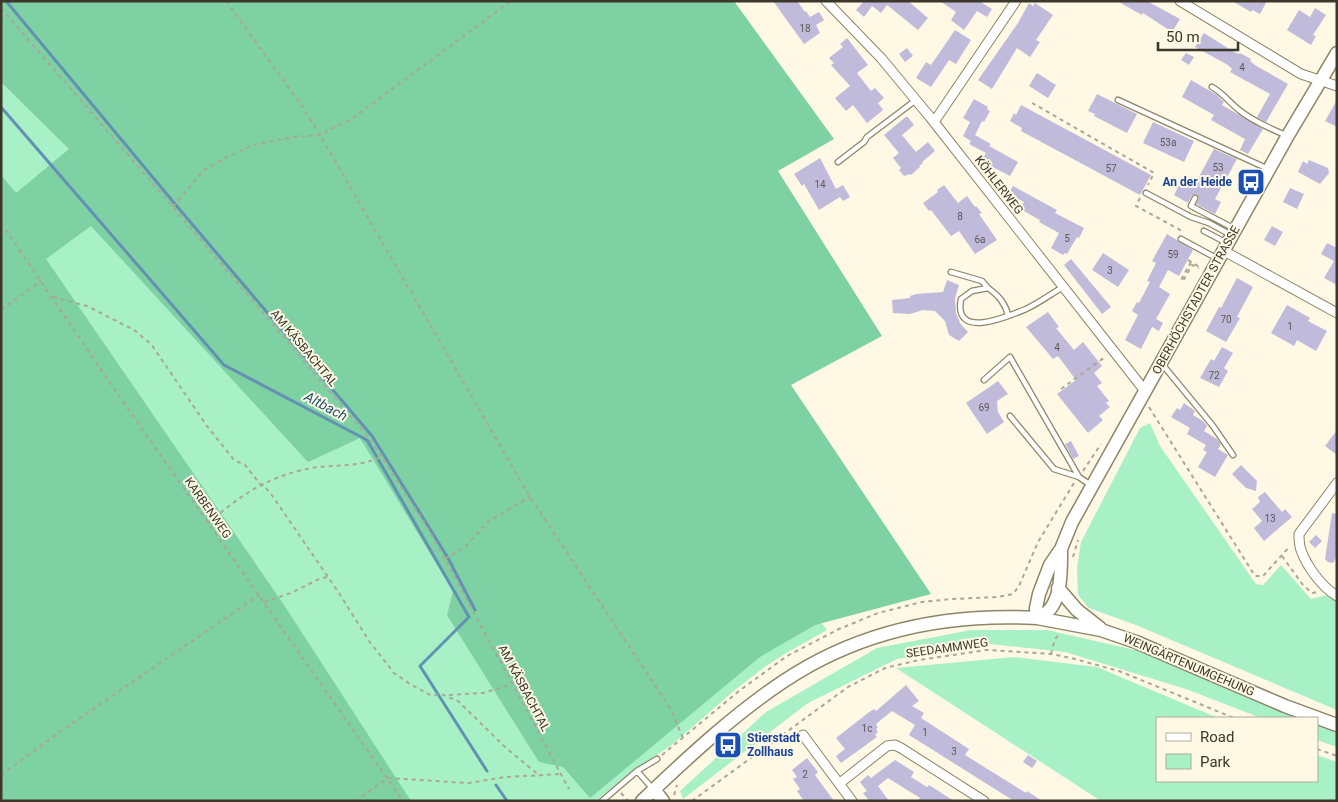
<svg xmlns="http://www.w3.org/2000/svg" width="1338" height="802" font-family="Roboto,sans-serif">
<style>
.green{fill:#a8f0c6}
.forest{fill:#7ed1a3}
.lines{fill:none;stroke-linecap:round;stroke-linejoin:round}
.stream{stroke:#6391b4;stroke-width:3}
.building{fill:#c1bbdb}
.lane-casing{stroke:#8e8567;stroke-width:7}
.street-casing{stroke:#8e8567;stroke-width:11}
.secondary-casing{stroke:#8e8567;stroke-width:15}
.path{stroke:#aba695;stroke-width:2;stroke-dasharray:4 4;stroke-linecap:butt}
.lane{stroke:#fff;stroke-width:4.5}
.street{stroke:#fff;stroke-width:9}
.secondary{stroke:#fff;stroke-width:12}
.labels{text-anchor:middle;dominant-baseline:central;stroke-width:4;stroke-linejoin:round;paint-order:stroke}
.number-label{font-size:10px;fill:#5c5856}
.transit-label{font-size:12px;font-weight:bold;fill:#164399;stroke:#fef8e4;text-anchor:end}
.street-label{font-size:12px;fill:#3b372a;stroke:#fef8e4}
.water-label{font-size:14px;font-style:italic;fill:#1e4f74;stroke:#fef8e4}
</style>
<rect width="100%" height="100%" fill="#fef8e4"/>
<path class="green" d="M1 1 773 559 827 630 788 652 766 666 736 689 673 744 628 774 596 801H1Z
M1150 423 1160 446 1256 584 1263 585 1281 565 1311 599 1327 595 1337 602V710L1136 625 1089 608 1078 595 1077 568 1081 542 1140 428Z
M971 630H1047L1135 650 1300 718H1261L1186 689 1065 652 990 644 897 659 808 703 683 799 680 791 766 712 877 648Z
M1014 657 1097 667 1218 718H1157V781H1317V755L1337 762V801H1101L896 668Z
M1317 725 1337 732V747L1317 740Z"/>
<path class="forest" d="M1 1H734L834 139 778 171 882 336 791 385 931 594 815 625 760 657 590 798 563 767 539 762 447 615 453 591 360 438 308 462 91 226 46 259 284 605 411 801H1V175L16 193 69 149 1 82Z"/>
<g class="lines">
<path class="stream" d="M6 1 175 204 372 436 448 558 475 610
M1 107 224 365 367 440 469 617 420 666 487 771
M496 785 507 801"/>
</g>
<path class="building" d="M773 1H797L805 12 806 11 810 17 819 12 824 20 816 25 820 33 804 44Z
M864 1H908L928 18 918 30 887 5 881 13 872 6 864 17 856 10Z
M940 1H983L982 3 992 9 987 17 977 11 964 30 951 20 956 12Z
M1117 1H1147L1180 19 1172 32 1143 13 1142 15Z
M1232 1H1267L1260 14 1252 10 1251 12Z
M1029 3 1033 6 1035 3 1053 15 1036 40 1040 42 1030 57 1017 48 992 89 978 80 1018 23Z
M1315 8 1326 15 1313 35 1316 36 1311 45 1287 30 1299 10 1310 17Z
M955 30 971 40 956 64 949 60 931 87 916 78 926 62 931 65Z
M1204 33 1234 52 1239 54 1240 53 1251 59 1250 61 1255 65 1288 84 1266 122 1257 117 1270 94 1230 72 1232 69 1228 65 1195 47Z
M847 38 868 65 857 73 871 91 875 88 884 98 878 103 883 110 867 123 853 105 846 111 835 98 850 86 831 65 834 63 829 58 843 47 840 44Z
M907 48 913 56 905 62 899 54Z
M1186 53 1194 57 1189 65 1181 60Z
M1037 73 1056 85 1048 98 1029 86Z
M1191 80 1217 95 1224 102 1222 105 1263 129 1248 154 1240 150 1245 139 1211 120 1214 115 1182 97Z
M1097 94 1137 114 1127 133 1094 116 1095 114 1088 111Z
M974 99 988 107 987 109 990 111 984 122 982 121 975 135 991 144 989 146 1018 162 1010 176 981 161 986 153 969 144 971 141 963 136 970 122 963 118Z
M1337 100V127L1325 121Z
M1021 105 1151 175 1140 195 1021 131 1022 128 1010 121 1014 113 1016 115Z
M907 116 914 125 902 135 916 152 928 142 935 151 922 162 923 163 919 166 920 167 911 175 910 174 904 176 899 170 901 168 893 158 899 153 884 135Z
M1153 122 1194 141 1184 162 1143 143Z
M1214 149 1237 159 1215 199 1221 202 1215 214 1196 204 1199 198 1196 194 1192 195 1188 203 1174 195 1182 179 1194 186Z
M820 158 836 189 843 185 850 197 843 201 840 197 819 210 804 184 802 186 794 174Z
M1309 160 1328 168 1329 173 1320 184 1298 172 1303 161 1307 164Z
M944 185 958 203 967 196 975 207 976 206 982 213 979 214 997 240 975 254 959 231 951 236 931 210 929 211 923 203 938 192 937 190Z
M1013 186 1057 210 1055 213 1084 228 1079 238 1077 237 1067 254 1065 253 1063 255 1051 248 1059 233 1039 222 1040 220 1020 209 1024 202 1008 194Z
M1290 188 1304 194 1297 209 1283 202Z
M1272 226 1283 232 1275 246 1264 240Z
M1167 234 1193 250 1179 276 1168 270 1159 287 1170 294 1156 319 1163 323 1159 331 1152 327 1141 349 1125 340 1138 315 1132 311 1137 302 1139 303 1150 282 1147 281 1156 263 1152 261Z
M1327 243 1337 248V285L1324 278 1334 261 1321 254Z
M1103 253 1129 270 1118 287 1092 270Z
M1071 259 1111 307 1102 314 1064 265Z
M1237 278 1253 287 1237 317 1240 318 1226 342 1206 331 1219 307 1221 308Z
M947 280 959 285 955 298 956 313 960 323 968 332 959 341 949 335 945 321 935 311 923 310 910 314 893 313 892 300 910 298V296L916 294 943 292Z
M1287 305 1310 318 1308 321 1327 331 1316 351 1297 340 1294 346 1271 333Z
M1048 312 1059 327 1056 328 1074 350 1083 342 1102 366 1094 373 1102 383 1097 386 1109 401 1106 403 1110 407 1099 416 1103 420 1088 433 1057 394 1076 380 1058 356 1053 359 1026 327Z
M1222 347 1233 353 1224 368 1228 371 1219 387 1200 378 1211 359 1214 361Z
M998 381 1008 394 997 401 998 412 1004 422 987 434 966 403Z
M1184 403 1195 411 1193 415 1203 421 1207 426 1204 431 1217 439 1221 444 1218 449 1228 455 1215 477 1198 467 1207 452 1203 450 1206 445 1187 434 1190 428 1171 417 1177 408 1180 410Z
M1337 430V455L1325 446Z
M1071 441 1079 456 1073 459 1065 444Z
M1241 465 1257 481 1256 491 1246 488 1232 474Z
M1265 492 1282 512 1285 509 1292 517 1264 541 1254 528 1262 521 1252 509 1260 502 1258 497Z
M1332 513 1337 514V556L1333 563 1328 562 1325 559Z
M1316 535 1322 541 1315 548 1309 542Z
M906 685 919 701 912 706 924 713 921 718 969 749 965 755 1026 793 1027 791 1042 801H1014L909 735 915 725 892 711 876 724 878 728 876 729 878 732 875 735 877 737 841 763 836 756 845 749 836 738 868 713 874 709 876 711Z
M1028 755 1037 761 1032 768 1023 762Z
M807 758 818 772 815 775 834 801H804L797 791 800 789 793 779 797 777 792 770Z
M895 760 914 772 911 777 927 787 929 785 954 801H918L920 798 888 778 878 786 889 801H869L863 793 867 791 860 782 868 775 871 778Z"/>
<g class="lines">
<defs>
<path id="lane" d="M1212 87C1223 93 1229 102 1239 110 1252 121 1270 128 1285 135
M1118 100 1266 168
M838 162 864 142 867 137 916 100
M1146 193 1191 217 1209 223 1231 235
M1195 198 1191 206 1235 229
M1204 231 1227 243
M1181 239 1218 259
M951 272 982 281 988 288
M1008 315C1005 303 999 296 988 288L972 291 961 299C953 340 1007 317 1026 309 1039 303 1051 294 1063 287
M1162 364 1213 426 1233 455
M984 380 1010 357 1079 477
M1010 416 1054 469 1079 477 1092 486
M637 771 653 789
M602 801 637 771 657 759"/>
<path id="street" d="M826 1 881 58 930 117 1145 391
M1180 1 1301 74 1337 86
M934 122 1016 1
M1224 251 1337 313
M1337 483 1299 534C1299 539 1299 545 1301 550 1307 567 1322 587 1337 596
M803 735 852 801
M840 783 887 746 895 745 901 748 984 801"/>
<path id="secondary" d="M1058 588 1077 610 1100 628
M1037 618 1036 608 1039 594 1050 565 1061 549 1072 522 1287 137 1337 53
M1037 618 1101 630 1136 642 1285 706 1337 725
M654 789 663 801
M642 801C686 759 733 715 784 681 859 631 947 613 1037 618 1063 610 1061 571 1061 549"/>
</defs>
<use href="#lane" class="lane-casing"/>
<use href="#street" class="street-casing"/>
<use href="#secondary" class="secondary-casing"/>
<path class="path" d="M226 1 300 103 320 135 530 497 670 708 683 738
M1 8 173 207 370 439 424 522 445 559 569 789
M1032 103 1154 173 1148 185
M1140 198 1136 206 1184 232
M173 207 203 171 223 159 253 145 293 137 320 135 353 118 511 1
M1 223 119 396 403 801
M1188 260 1201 268
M1191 262 1181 280 1183 281 1192 265 1199 268
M53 297 87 306 134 330 151 344 207 426 234 460 245 465 260 484 269 491 339 593 369 641 394 673 410 684 432 696 441 694 458 701 505 747 540 776
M1 310 41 281
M1061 389 1105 357
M1149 407 1255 576H1263L1290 546
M1083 471 1101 444
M208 523C239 497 262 480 302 470 329 463 355 469 381 457
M1282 556 1303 585 1312 593 1318 592
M1073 557 1078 540
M445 559 465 547 489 521 530 497
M264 602 291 593 321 578 328 577
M1051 654 1055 639 1060 633
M449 695 483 693 512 684
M1317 749 1337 756
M662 755 739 691 787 656 839 629 878 613 922 602 952 599 998 597 1013 594 1019 586 1038 542 1074 483
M1 775 57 734 259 595
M621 793 628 801
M674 795 677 785
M355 801 388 778 469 783 505 777 562 774
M692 801 848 687 885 668 919 660 987 650 1051 654 1071 658 1119 671 1234 718"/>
<use href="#lane" class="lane"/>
<use href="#street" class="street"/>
<use href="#secondary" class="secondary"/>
</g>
<defs>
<symbol id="bus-square" viewBox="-11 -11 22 22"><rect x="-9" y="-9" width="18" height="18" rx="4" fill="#1a4fb4" stroke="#fef8e4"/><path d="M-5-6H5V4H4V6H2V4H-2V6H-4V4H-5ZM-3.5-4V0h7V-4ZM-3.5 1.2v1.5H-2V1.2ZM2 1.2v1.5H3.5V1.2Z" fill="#fff"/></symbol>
</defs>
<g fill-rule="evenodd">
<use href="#bus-square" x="1235" y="166" width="32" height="32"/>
<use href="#bus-square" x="712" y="729" width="32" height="32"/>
</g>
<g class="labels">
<g class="number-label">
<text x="805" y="28">18</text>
<text x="1242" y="67">4</text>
<text x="1168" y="142">53a</text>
<text x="1218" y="167">53</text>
<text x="1111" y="168">57</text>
<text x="820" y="184">14</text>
<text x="960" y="216">8</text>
<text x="1067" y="238">5</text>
<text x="980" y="239">6a</text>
<text x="1173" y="254">59</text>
<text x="1110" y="270">3</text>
<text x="1226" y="319">70</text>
<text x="1290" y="326">1</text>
<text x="1057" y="347">4</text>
<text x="1214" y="375">72</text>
<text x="984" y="407">69</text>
<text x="1270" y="518">13</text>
<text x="867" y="728">1c</text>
<text x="925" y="732">1</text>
<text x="954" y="751">3</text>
<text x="805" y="774">2</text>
</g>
<g class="transit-label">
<text x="1232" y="182">An der Heide</text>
<text x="747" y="738" text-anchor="start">Stierstadt<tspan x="747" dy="14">Zollhaus</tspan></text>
</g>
<g class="street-label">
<text transform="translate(999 185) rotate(52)">KÖHLERWEG</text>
<text transform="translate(1196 300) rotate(-61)">OBERHÖCHSTADTER STRASSE</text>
<text transform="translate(304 348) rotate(50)">AM KÄSBACHTAL</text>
<text transform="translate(208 508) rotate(55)">KARBENWEG</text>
<text transform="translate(947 648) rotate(-8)">SEEDAMMWEG</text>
<text transform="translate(1189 665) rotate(23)">WEINGÄRTENUMGEHUNG</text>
<text transform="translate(524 688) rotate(62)">AM KÄSBACHTAL</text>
</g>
<g class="water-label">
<text transform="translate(326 406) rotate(28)">Altbach</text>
</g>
</g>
<rect width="1338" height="802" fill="none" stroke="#3b372a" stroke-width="5"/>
<rect x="1156" y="717" width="162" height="65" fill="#fef8e4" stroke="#b0ab9a"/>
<rect x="1166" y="733" width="25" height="8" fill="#ffffff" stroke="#b0ab9a"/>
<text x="1200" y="742" font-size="15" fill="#3b372a">Road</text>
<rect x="1166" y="754" width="25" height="15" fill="#a8f0c6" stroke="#b0ab9a"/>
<text x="1200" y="767" font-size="15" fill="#3b372a">Park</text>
<path d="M1158 42v8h80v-8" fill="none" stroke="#3b372a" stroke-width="2.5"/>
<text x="1166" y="42" font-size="15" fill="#3b372a" stroke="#fef8e4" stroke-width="4" paint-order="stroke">50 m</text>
</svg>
